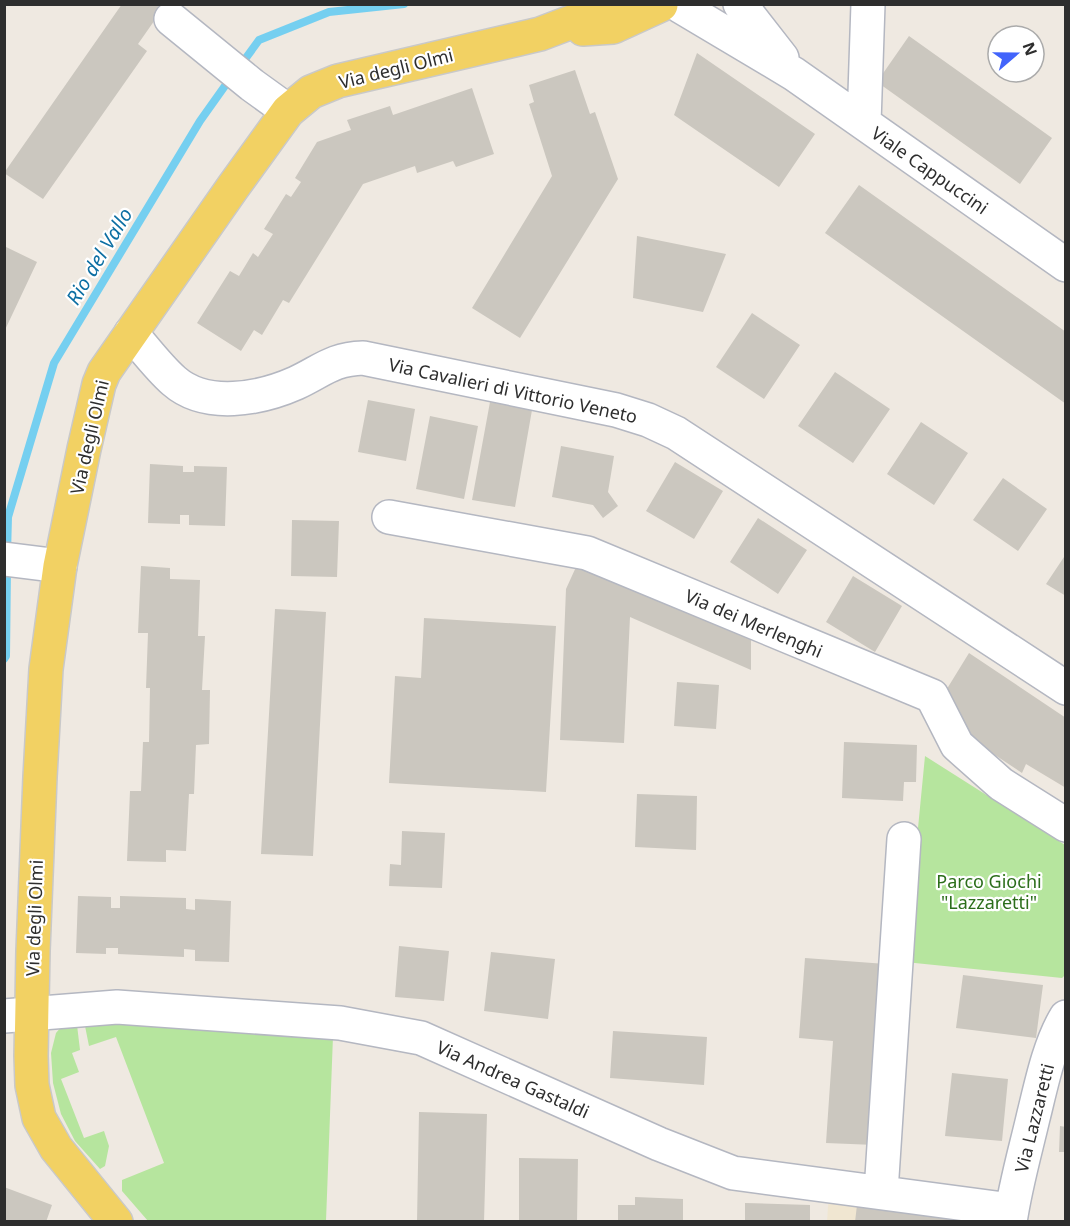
<svg xmlns="http://www.w3.org/2000/svg" width="1070" height="1226" font-family="'Noto Sans',sans-serif">
<style>
.education{fill:#f0e6d1}
.green{fill:#b6e59e}
.lines{fill:none;stroke-linecap:round;stroke-linejoin:round}
.stream{stroke:#75cff0;stroke-width:8}
.building{fill:#cbc7bf}
.minor-casing{stroke:#b4b7c1;stroke-width:36}
.major-casing{stroke:#c9c9c9;stroke-width:36}
.minor{stroke:#fff;stroke-width:33}
.major{stroke:#f2d163;stroke-width:33}
.labels{text-anchor:middle;dominant-baseline:central;stroke-width:4.5;stroke-linejoin:round;paint-order:stroke}
.street-label{font-size:18px;fill:#2e2e2e;stroke:#fff}
.park-label{font-size:18px;fill:#2c6e1b;stroke:#fff}
.water-label{font-size:20px;font-style:italic;fill:#0d6fa3;stroke:#fff}
</style>
<rect width="100%" height="100%" fill="#efe9e1"/>
<path class="education" d="M829 1193 993 1222H827Z"/>
<path class="green" d="M925 756 1065 845V975L1062 978 905 962Z
M112 1022 333 1036 326 1221H148L122 1191V1180L164 1163 116 1037 89 1046 85 1026Z
M77 1025 80 1050 72 1053 79 1072 61 1079 84 1138 104 1131 109 1146 105 1166 100 1169 75 1141 61 1114 53 1083 51 1053 56 1033 62 1026Z"/>
<g class="lines">
<path class="stream" d="M240 66 259 40 329 12 404 4
M7 554 8 517 54 363 200 121 232 76
M4 659 6 656 7 567"/>
</g>
<path class="building" d="M122 4H166L138 44 147 51 43 199 4 173Z
M909 36 1052 138 1020 184 877 82Z
M697 53 815 134 779 187 674 115Z
M575 70 590 114 595 112 618 179 520 338 472 308 552 176 529 104 534 102 529 85Z
M472 88 494 154 456 167 453 161 417 173 415 166 363 184 289 303 283 300 262 335 254 330 241 351 197 323 230 271 239 276 253 253 258 257 273 234 264 229 286 194 291 197 301 182 295 178 317 142 351 130 347 120 390 106 393 115Z
M859 185 1066 332V404L825 233Z
M637 236 726 254 703 312 633 298Z
M4 246 37 262 4 332Z
M752 313 800 345 764 399 716 367Z
M835 372 890 409 853 463 798 426Z
M368 400 415 409 406 461 358 452Z
M490 402 532 410 515 507 472 500Z
M430 416 478 426 464 499 416 489Z
M921 422 968 453 934 505 887 474Z
M561 446 614 456 608 492 618 506 603 518 593 505 552 497Z
M675 462 723 491 694 539 646 511Z
M150 464 183 466V472H194V466L227 467 225 526 189 525V515H180V524L148 523Z
M1003 478 1047 509 1018 551 973 520Z
M758 518 807 550 778 594 730 562Z
M292 520 339 521 337 577 291 576Z
M1066 554V596L1046 584Z
M581 556 751 630V670L630 617 624 743 560 740 566 589Z
M141 566 170 568V579L200 580 198 636H205L202 690H210L209 744 196 745 194 794H189L186 851 166 850V862L127 861 130 791H141L143 742H149L150 688H146L148 633H138Z
M853 576 902 606 875 652 826 622Z
M275 609 326 612 313 856 261 854Z
M424 618 556 626 546 792 389 783 395 676 421 678Z
M969 653 1066 718V788L1026 764 1022 773 968 737 945 692Z
M677 682 719 685 716 729 674 726Z
M844 742 917 745 916 782H904L903 801 842 798Z
M637 794 697 796 696 850 635 847Z
M402 831 445 833 442 888 389 886 390 864 401 865Z
M78 896 111 897V908H120V896L186 898V909L195 910V899L231 901 229 962 195 961V950L184 949V957L118 954V948H106V954L76 953Z
M399 946 449 951 444 1001 395 997Z
M491 952 555 959 548 1019 484 1011Z
M805 958 886 964 875 1145 826 1143 833 1041 799 1038Z
M963 975 1043 985 1036 1038 956 1028Z
M613 1031 707 1037 704 1085 610 1078Z
M952 1073 1008 1079 1002 1141 945 1136Z
M419 1112 487 1114 484 1222H417Z
M1060 1126 1066 1127V1152H1059Z
M519 1158 578 1159 577 1222H519Z
M4 1187 52 1205 46 1222H4Z
M635 1197 683 1199V1222H618V1205H635Z
M745 1203 810 1205V1222H745Z
M857 1205 958 1220V1222H855Z"/>
<g class="lines">
<defs>
<path id="minor" d="M740 4 782 58
M680 6 794 74 1066 265
M171 19 252 85 288 111
M864 123 868 4
M131 333C144 348 159 368 174 381 206 409 260 399 296 383 322 371 332 359 363 358L616 410 648 420 676 433 1066 688
M389 517 587 553 932 696 957 745 1001 784 1066 825
M4 559 60 566
M4 1016 117 1007 340 1023 421 1038 659 1144 733 1173 1011 1210
M881 1192 904 839
M1010 1222C1015 1187 1025 1152 1033 1118 1041 1086 1049 1045 1066 1017"/>
<path id="major" d="M583 29 613 27 661 5
M116 1222 56 1148 39 1118 32 1085 31 1056 33 951 40 777 46 669 60 566 84 449 99 384 104 372 233 187 288 111 311 92 338 81 540 34 603 10 610 4"/>
</defs>
<use href="#minor" class="minor-casing"/>
<use href="#major" class="major-casing"/>
<use href="#minor" class="minor"/>
<use href="#major" class="major"/>
</g>
<g class="labels">
<g class="street-label">
<text transform="translate(396 68) rotate(-14)">Via degli Olmi</text>
<text transform="translate(930 170) rotate(35)">Viale Cappuccini</text>
<text transform="translate(513 390) rotate(12)">Via Cavalieri di Vittorio Veneto</text>
<text transform="translate(89 437) rotate(-77)">Via degli Olmi</text>
<text transform="translate(754 623) rotate(23)">Via dei Merlenghi</text>
<text transform="translate(34 918) rotate(-88)">Via degli Olmi</text>
<text transform="translate(513 1079) rotate(24)">Via Andrea Gastaldi</text>
<text transform="translate(1034 1118) rotate(-76)">Via Lazzaretti</text>
</g>
<g class="park-label">
<text x="989" y="881">Parco Giochi<tspan x="989" dy="21">"Lazzaretti"</tspan></text>
</g>
<g class="water-label">
<text transform="translate(99 256) rotate(-59)">Rio del Vallo</text>
</g>
</g>
<rect width="1070" height="1226" fill="none" stroke="#2e2e2e" stroke-width="12"/>
<g transform="translate(1016 54) rotate(70)"><circle r="28" fill="#ffffff" stroke="#ababab" stroke-width="1.5"/>
<path d="M0-4.5L10 22L0 15L-10 22Z" fill="#4264fb"/>
<text y="-9" font-size="16" font-weight="bold" text-anchor="middle" fill="#2e2e2e">N</text>
</g>
</svg>
